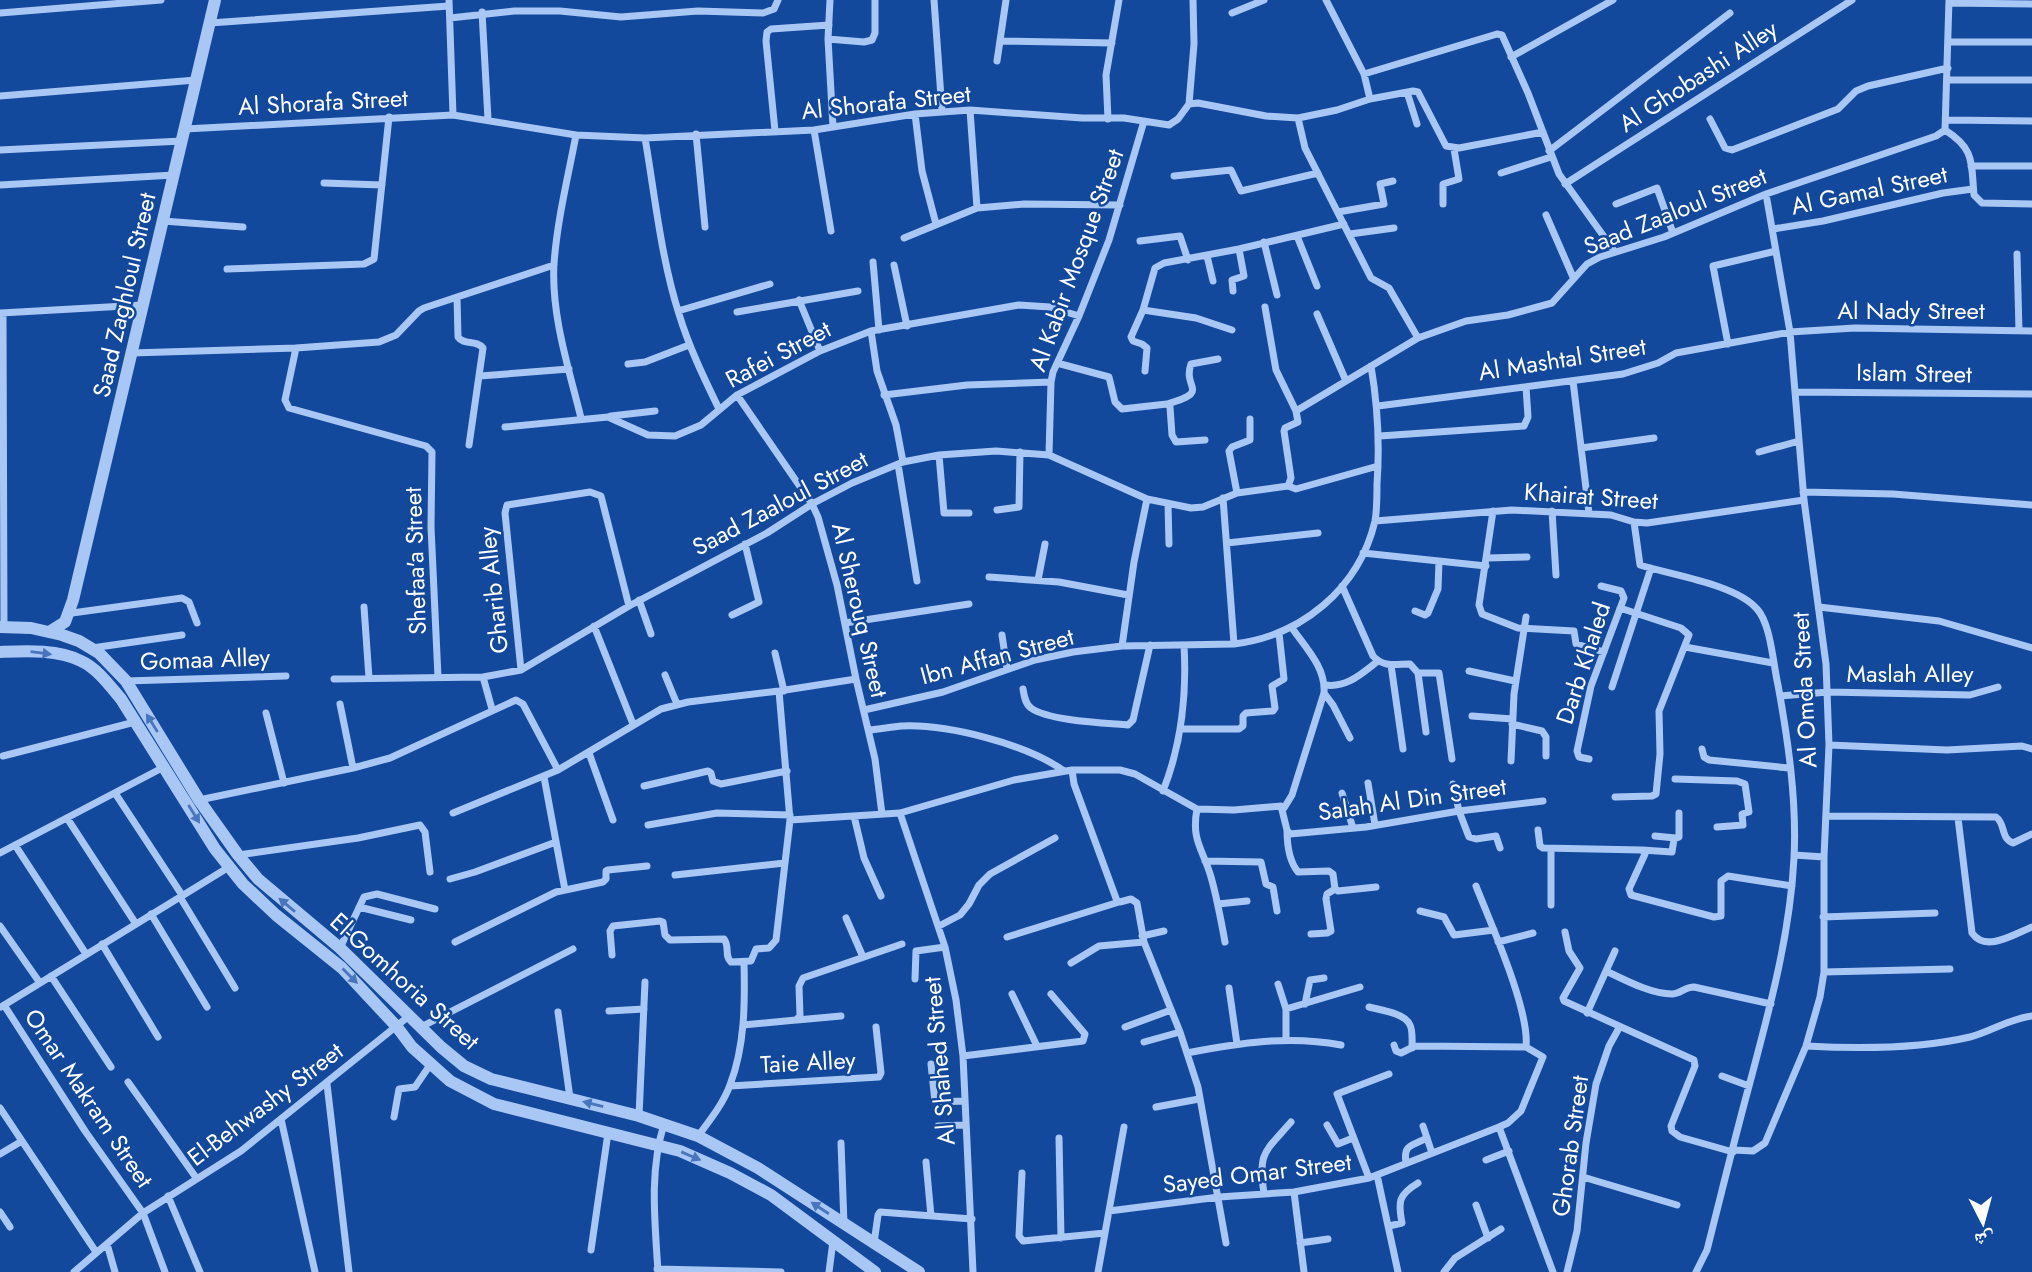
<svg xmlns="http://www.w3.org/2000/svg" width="2032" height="1272" font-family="Jost,'Noto Naskh Arabic',sans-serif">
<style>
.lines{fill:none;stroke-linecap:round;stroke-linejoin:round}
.minor{stroke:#a9c7f4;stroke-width:7}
.tertiary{stroke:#a9c7f4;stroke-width:12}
.oneway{fill:#4875bb}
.labels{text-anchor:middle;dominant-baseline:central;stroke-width:5;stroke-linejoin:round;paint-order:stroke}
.street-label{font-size:24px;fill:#fff;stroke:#13499c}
</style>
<rect width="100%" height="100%" fill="#13499c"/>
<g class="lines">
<path class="minor" d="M449 0 453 115
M830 0 828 39 833 127
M934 0 942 111
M1326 0 1364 74 1370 99
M1949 3 2032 4
M482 12 488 119
M0 13 161 0
M1232 13 1264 0
M450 18 514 11H560L621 17 698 11 763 13 774 9 778 0
M210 23 449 6
M828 39 864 42 872 40 875 33V0
M1000 41 1112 43
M1949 42H2032
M1511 57 1613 0
M997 61 1006 0
M1364 74 1497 34 1502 35 1528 93 1559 174 1615 252
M1948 80H2032
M1407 92 1417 124
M0 96 196 80
M1189 104 1194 44 1193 0
M970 110 977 208
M915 114 922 171 936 224
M1298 118 1305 148 1371 278 1389 288 1418 338
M1108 119 1106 75 1119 0
M1710 119 1725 148 1732 150 1838 109 1856 91 1868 86 1948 68
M1947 120 2032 121
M185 129 453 115 576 135 645 138 814 130 915 114 970 110 1082 118H1124L1169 125 1178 119 1189 104 1198 103 1266 116 1298 118 1337 110 1370 99 1413 91 1418 92 1446 146 1459 148 1543 132
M814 130 831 231
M1945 130C1975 149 1971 162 1974 195L1982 203 2032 204
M775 131 766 41 767 32 771 29 829 25
M696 134 705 227
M576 135C568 177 557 221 554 264 551 315 569 369 581 418
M645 138C655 196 661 258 679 314 689 347 704 378 719 409
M0 150 182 141
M1549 151 1730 13
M1971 166H2032
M1501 173 1551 157
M1174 176 1231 170 1241 191 1318 173
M324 183 382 185
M1565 184 1852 0
M0 185 174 175
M1443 204V184L1459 179 1454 149
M1616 204 1657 188 1673 233
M1338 212 1384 204 1380 184 1393 181
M1546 215 1573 277
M163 221 243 227
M1773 229 1823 221 1943 193 1973 189
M1350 234 1394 228
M1297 236 1317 286
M904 238 977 208 1024 204 1120 205
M1140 241 1180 236 1188 260
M1264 242 1277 295
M2017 254 2019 331
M1207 256 1213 281
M873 262 879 330
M894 265 907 326
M227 269 364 264 374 259 389 117
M1233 291 1232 280 1244 276 1239 249
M457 297 458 337C464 346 476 339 483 348L469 445
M799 300 820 351
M1265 307 1276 370 1296 411
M1143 310 1196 318 1232 330
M678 311 770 284
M737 312 858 291
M1 313 143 305
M3 313 4 627
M1317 314 1346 381
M871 331 877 371 896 425 903 462
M1728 344 1713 266 1776 251
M296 348 285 400 289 408 426 446 432 452 431 527 438 677
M131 353 296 348 379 342 396 335 419 311 424 308 554 265
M1057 363 1109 377 1115 402 1122 409 1167 404 1170 407 1172 435 1176 442 1205 440
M628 364 645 362 689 345
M1145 371 1147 348 1142 344 1133 341 1131 337 1143 310 1155 268 1164 263 1239 249 1344 224
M480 376 569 369
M1573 381 1589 513
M1795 392 2032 394
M737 395 812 504 818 517 837 585 856 679 875 759 882 814
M884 395 967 385 1051 382
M1167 404C1212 391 1182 389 1191 364L1218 359
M1378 406 1623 374 1658 363 1676 353 1790 332 1855 328 2032 331
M611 416 655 411
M505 427 608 417 648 435 675 436 701 425 737 395 820 351 871 331 1019 305 1050 307 1079 316
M1380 436 1524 426 1528 417 1526 387
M1581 448 1654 438
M1759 452 1799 441
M939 455 944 513H969
M1049 455 1051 382 1053 372 1079 316 1109 240 1144 121
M898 464 917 581
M1288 486 1296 489 1378 466
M1803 492 1893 494 2032 505
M1237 493 1229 451 1232 447 1250 440V419
M1223 498 1234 644
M1168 504 1169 544
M997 510 1019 507 1020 452
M1493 511 1479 605 1482 614 1518 628 1574 631 1576 644 1604 652
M1552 511 1556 575
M1375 521 1512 510 1611 515 1634 522 1647 523 1804 500
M1634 522 1640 565C1671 575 1736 584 1757 609 1771 624 1773 664 1778 685 1788 740 1797 801 1794 858 1790 936 1769 1011 1749 1086 1734 1141 1721 1195 1707 1250L1696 1272
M1227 543 1318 533
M1363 553 1486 566
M1487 558 1527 557
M989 577 1059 582 1128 595
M1038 580 1045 544
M1342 586 1373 656C1384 668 1396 664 1410 664L1418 673H1439L1452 759
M639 600 651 634
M364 607 369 678
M1819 607 1939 621 2032 648
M1415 611 1425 615 1428 613 1438 589 1439 562
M72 613 182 598 189 602 197 623
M732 615 759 602 745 544
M845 623 969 604
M594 626 633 724
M1002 635 1007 669
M1122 646 1134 562 1147 499
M1685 647 1773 663
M92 648 182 635
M775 653 784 691
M1391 665 1403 749
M521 670 505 513 507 505 590 492 601 496 629 606
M1469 671 1515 681
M1418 673 1426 732
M665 675 677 704
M483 677 492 709
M334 679 483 677 521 670 629 606 767 533 812 504 852 483 903 462 939 455 996 451 1049 455 1147 499 1191 508 1203 507 1237 493 1288 486 1291 478 1284 431 1285 428 1298 422 1296 411 1418 338 1466 321 1508 315 1552 303 1587 264 1600 257 1664 237 1766 194 1936 136 1945 130 1949 0
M126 681 286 676
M1325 685C1347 688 1361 674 1378 661
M1612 687 1651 568
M1023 689C1024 695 1025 704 1031 708 1049 721 1105 723 1128 725L1133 720 1150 645
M1324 693 1333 705 1350 738
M1780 696 1828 692 1970 695 1998 687
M340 704 353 768
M864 710 943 692 1035 660 1073 652 1122 646 1234 644C1301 636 1359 589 1375 521 1377 510 1377 496 1377 484 1380 442 1378 407 1371 366
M266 713 284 783
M1472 716 1512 719
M1512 724 1542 731 1546 737V756
M1181 729H1239L1243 726V716L1246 713 1273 711 1275 708 1272 686 1284 679 1279 633
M869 730C880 729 891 727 902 726 947 724 1027 744 1064 771
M1829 745 1947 750 2022 746 2032 749
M1702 749 1704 757 1709 760 1789 768
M589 753 613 820
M3 756 135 722
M1589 759 1579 757 1577 751 1591 686 1624 598 1621 591 1601 586
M1511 761 1514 694 1526 617
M1072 770 1074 784 1117 901 1120 902 1131 899 1137 903 1144 942 1180 1032 1198 1087 1226 1243
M544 777 565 890
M1675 779 1737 781 1745 784 1749 812 1742 814 1743 825 1717 827
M1368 783 1375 825
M1453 784 1459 811 1469 837 1476 839 1496 836 1500 848
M644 786 708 771 711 773 713 781 721 784 787 771
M1163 791C1182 743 1187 696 1184 645
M115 793 182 895
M1342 793 1353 828
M1615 797 1652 796 1656 794 1660 754 1659 711 1689 635 1681 628 1620 608
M199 800 353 768 390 758 516 700 523 704 558 770
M1284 808 1292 795 1324 693C1326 668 1306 648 1292 628
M1197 809C1191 841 1203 849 1211 877 1217 898 1221 920 1225 942
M453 813 558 770 661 709 688 702 779 691 856 679
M900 813 945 947 956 1000 963 1056 973 1272
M854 816 864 858 881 896
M1826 816 1996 817C2006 824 2000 838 2013 843L2032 834
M67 818 136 924
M1958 818 1972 933C1986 953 2014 934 2032 927
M790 820 900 813 1014 780 1072 770H1120L1135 774 1197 809 1234 810 1281 806 1287 830 1290 834 1366 827 1459 811 1543 801
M648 825 717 813 790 815
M1287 830C1287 844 1289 861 1298 872L1329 871 1333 874 1335 889 1338 891 1376 887
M1538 830 1540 846 1543 848 1642 850 1645 854 1629 889 1631 895 1714 917 1721 916V881L1728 876 1792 886
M1655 836 1675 838
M15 845 86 954
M1642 850 1672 852 1674 839 1679 837V813
M0 853 164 767
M238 855 358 838 420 825 425 832 430 872
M1794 855 1824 857
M1205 861 1261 862 1266 884 1273 887 1277 911
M675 875 785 863
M450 879 475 872 556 842
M180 897 235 988
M1218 904 1247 901
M1551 905V849
M359 907 411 920
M1420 911 1444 917 1454 935 1494 930
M151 914 207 1007
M1823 917 1935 913
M846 918 863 957
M0 926 40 983
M939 926 960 915 969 904 979 885 990 874 1055 838
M1565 932 1569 951 1580 968 1563 998 1564 1001 1694 1060 1695 1066 1671 1126 1672 1131 1680 1137 1733 1152
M1311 934 1327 933 1331 931 1326 899 1327 894 1335 889
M1142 936 1164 931
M1007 937 1119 902
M455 942 556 892 603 882 606 879V871L608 870 647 866
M1498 942 1533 933
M102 944 158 1037
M340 948 364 897 377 894 435 909
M612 955 610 931 613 926 660 921 663 922 665 935 670 940 724 939C730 946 724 956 731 962L751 961 756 949 769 948 776 940 790 820 779 691
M1071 963 1099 946 1144 942
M1606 971C1625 980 1651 994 1672 994 1680 994 1685 987 1694 987L1771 1004
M1824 972 1950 969
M51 976 111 1067
M915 979 916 951 945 947
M1278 984 1286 1009V1040
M1229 988 1237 1044
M1012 994 1037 1046
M1305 1004 1310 980 1324 978
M4 1005 85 1131 143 1213 165 1272
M1 1007 229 867
M1369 1007C1380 1010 1405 1013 1410 1025 1413 1031 1412 1041 1412 1048
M1286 1009 1360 987
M609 1011 644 1009
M558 1012 570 1098
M1587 1013 1615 951
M797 1020 841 1016
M743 1025 796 1020 800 1016 799 986 803 978 902 944
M421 1027 573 949
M1125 1027 1171 1010
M1144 1042 1180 1032
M1394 1045 1396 1051 1401 1053 1415 1046 1526 1047
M1806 1046C1858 1049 1918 1049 1970 1037 1990 1032 2011 1018 2032 1016
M1187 1053C1239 1043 1289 1035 1341 1045
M963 1056 1083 1041 1085 1034 1051 994
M931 1064 935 1102 965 1101
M1722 1076 1749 1086
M128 1082 197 1179
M327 1084 349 1272
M730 1086 879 1077 881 1073 876 1027
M1156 1107 1199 1099
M0 1108 96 1252
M639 1116 645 982
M394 1117 399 1089 415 1087 430 1065
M281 1119 315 1272
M1327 1125 1338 1144 1353 1138
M938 1126 965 1125
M1423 1126 1432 1153
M1499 1127 1553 1272
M698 1136C710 1120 723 1104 730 1085 745 1046 745 1003 744 962
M1059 1138 1061 1238
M841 1143 844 1224
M1734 1150 1753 1151 1765 1143 1806 1046 1820 997 1824 972V857L1829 745 1826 664 1804 500 1790 332 1766 194
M0 1154 22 1141
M1486 1160 1509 1151
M926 1162 931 1216
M1406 1163C1403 1144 1412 1146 1427 1138
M1022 1173 1019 1236 1023 1241 1105 1233
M1377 1175 1398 1272
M1583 1177 1677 1205
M1369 1178 1337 1094 1389 1074
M1294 1192 1304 1272
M1264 1194C1258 1152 1264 1153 1291 1122
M168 1196 200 1272
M1476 1205 1488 1238
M1109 1211 1219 1197 1294 1192 1369 1178 1499 1127 1508 1123 1521 1111 1543 1057 1526 1047C1530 1010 1490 922 1476 886
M0 1212 10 1227
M1389 1226 1402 1223C1398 1202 1398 1195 1418 1183
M874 1243 878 1215 880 1212 972 1219
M1300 1243 1328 1239
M107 1244 115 1272
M591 1250 608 1133
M657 1269 781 1272
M74 1272 143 1213 241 1151 409 1016
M658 1272C655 1222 649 1172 664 1124
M829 1272 833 1241
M1098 1272 1124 1127
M1444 1272 1455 1258 1501 1229
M1567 1272 1577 1231 1586 1143 1596 1084 1609 1046 1619 1028"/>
<path class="tertiary" d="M0 627 31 628 62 635 79 641 99 653 126 681 199 800 238 855 258 879 340 948 441 1047 464 1066 491 1079 639 1116 698 1136 758 1168 919 1272
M49 632 65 622 73 600 215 0
M0 652C25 651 58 649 81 661 97 668 110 686 121 699L215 849 243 884 276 915 342 968 397 1027 412 1047 450 1081 494 1104 680 1151 730 1173 771 1195 875 1272"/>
</g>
<defs><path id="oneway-solid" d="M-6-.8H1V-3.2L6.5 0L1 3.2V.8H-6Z" transform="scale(1.75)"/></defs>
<g class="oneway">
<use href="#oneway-solid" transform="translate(41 653) rotate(7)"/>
<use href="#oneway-solid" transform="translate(152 723) rotate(-122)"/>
<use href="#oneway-solid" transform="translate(194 814) rotate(58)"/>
<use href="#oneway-solid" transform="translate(287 905) rotate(-140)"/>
<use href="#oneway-solid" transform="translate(350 976) rotate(45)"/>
<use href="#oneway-solid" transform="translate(593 1104) rotate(-166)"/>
<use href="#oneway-solid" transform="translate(691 1156) rotate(23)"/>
<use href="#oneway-solid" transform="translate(820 1208) rotate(-147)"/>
</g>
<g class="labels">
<g class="street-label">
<text transform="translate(1698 76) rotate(-33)">Al Ghobashi Alley</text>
<text transform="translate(323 102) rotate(-3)">Al Shorafa Street</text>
<text transform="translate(886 102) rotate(-6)">Al Shorafa Street</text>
<text transform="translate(1869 190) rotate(-12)">Al Gamal Street</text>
<text transform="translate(1675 211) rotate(-22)">Saad Zaaloul Street</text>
<text transform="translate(1076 260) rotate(-70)">Al Kabir Mosque Street</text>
<text transform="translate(124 295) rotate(-77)">Saad Zaghloul Street</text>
<text x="1911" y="310">Al Nady Street</text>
<text transform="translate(778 354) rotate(-28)">Rafei Street</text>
<text transform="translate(1562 359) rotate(-9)">Al Mashtal Street</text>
<text transform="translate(1914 373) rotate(1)">Islam Street</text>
<text transform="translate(1591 496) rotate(4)">Khairat Street</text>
<text transform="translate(780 503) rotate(-28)">Saad Zaaloul Street</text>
<text transform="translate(415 561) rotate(-92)">Shefaa'a Street</text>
<text transform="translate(493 590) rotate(-96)">Gharib Alley</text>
<text transform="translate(860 610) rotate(77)">Al Sherouq Street</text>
<text transform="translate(997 656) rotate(-15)">Ibn Affan Street</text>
<text transform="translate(205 659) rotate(-2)">Gomaa Alley</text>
<text transform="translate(1583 663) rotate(-72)">Darb Khaled</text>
<text x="1910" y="673">Maslah Alley</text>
<text transform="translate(1804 690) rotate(-93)">Al Omda Street</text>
<text transform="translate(1412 799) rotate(-8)">Salah Al Din Street</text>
<text transform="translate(405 981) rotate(42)">El-Gomhoria Street</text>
<text transform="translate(939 1061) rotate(-95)">Al Shahed Street</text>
<text transform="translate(808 1062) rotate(-3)">Taie Alley</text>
<text transform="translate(89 1098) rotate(56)">Omar Makram Street</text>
<text transform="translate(265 1104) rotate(-37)">El-Behwashy Street</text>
<text transform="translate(1570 1146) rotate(-82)">Ghorab Street</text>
<text transform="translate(1257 1173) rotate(-7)">Sayed Omar Street</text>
</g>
</g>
<g transform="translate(1983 1223) rotate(174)" stroke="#13499c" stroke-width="5" paint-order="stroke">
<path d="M0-5L12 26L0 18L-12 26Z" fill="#ffffff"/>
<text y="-10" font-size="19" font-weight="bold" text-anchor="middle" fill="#ffffff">ش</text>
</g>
</svg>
